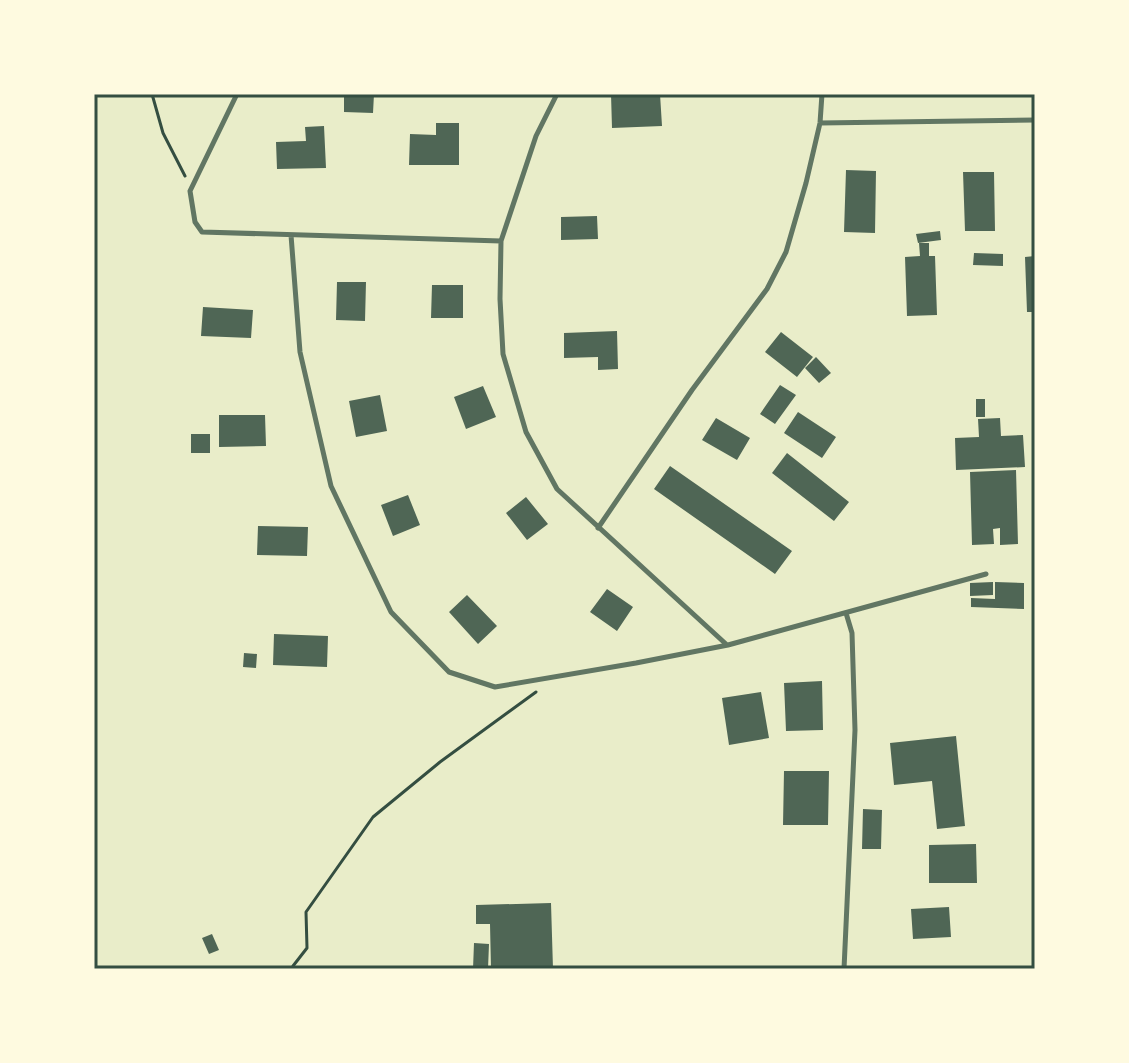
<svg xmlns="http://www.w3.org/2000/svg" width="1129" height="1063" font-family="'Varela Round',sans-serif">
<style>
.building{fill:#4f6655}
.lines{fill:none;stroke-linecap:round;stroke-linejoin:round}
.path{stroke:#344e41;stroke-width:3}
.service{stroke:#617663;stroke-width:5}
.neatline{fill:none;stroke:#344e41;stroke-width:3}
</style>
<rect width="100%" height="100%" fill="#e9edc9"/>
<path class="building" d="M344 94H374L373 113 344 112Z
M611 94H660L662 126 612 128Z
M436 123H459V165H409L410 134 436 135Z
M324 126 326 168 277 169 276 142 306 141 305 127Z
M846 170 876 171 875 233 844 232Z
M963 172H994L995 231H965Z
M597 216 598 239 561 240V217Z
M940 231 941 240 918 243 916 234Z
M919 243H929V256H935L937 315 907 316 905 257 920 256Z
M974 253 1003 254V266L973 265Z
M1035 256V312H1027L1025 257Z
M337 282H366L365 321 336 320Z
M432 285H463V318H431Z
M203 307 253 310 251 338 201 336Z
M617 331 618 369 598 370V357L564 358V333Z
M781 332 813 357 797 377 765 352Z
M816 357 831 373 819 383 805 368Z
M780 385 796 395 775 424 760 414Z
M483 386 496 417 466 429 454 397Z
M380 395 387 431 356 437 349 401Z
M976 399H985V417H976Z
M798 412 836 437 822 458 784 433Z
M219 415H265L266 446 219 447Z
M716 418 750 438 737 460 702 440Z
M1000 418 1001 436 1023 435 1025 467 956 470 955 438 979 437 978 419Z
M191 434H210V453H191Z
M787 453 849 502 834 521 772 473Z
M670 466 792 551 775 574 654 489Z
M1016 470 1018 544 1000 545V528L993 529 994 544 972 545 970 472Z
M408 495 420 525 393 536 381 505Z
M526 497 548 524 527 540 506 513Z
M258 526 308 527 307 556 257 555Z
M993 582V595L970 596V583Z
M995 582 1024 583V609L971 607V598L995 599Z
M607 589 633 607 617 631 590 612Z
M467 595 497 626 478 644 449 612Z
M274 634 328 636 327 667 273 665Z
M244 653 257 654 256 668 243 667Z
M822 681 823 730 786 731 784 683Z
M761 692 769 738 729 745 722 698Z
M956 736 965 826 937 829 932 781 894 785 890 743Z
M784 771H829L828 825H783Z
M863 809 882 810 881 849H862Z
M976 844 977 883H929V845Z
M551 903 553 969H491L490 924H476V905Z
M949 907 951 937 913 939 911 909Z
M212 934 219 950 209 954 202 938Z
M474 943 489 944 488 969H473Z"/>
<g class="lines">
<path class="path" d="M152 94 163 133 185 176
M293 966 307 948 306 912 373 817 440 762 536 692"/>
<path class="service" d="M237 94 190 191 195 222 202 232 501 241
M557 94 536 136 501 241 500 299 503 354 526 432 557 489 727 645
M820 123 1035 120
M291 235 300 352 331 486 391 612 449 672 495 687 636 663 728 645 986 574
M598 528 692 390 767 289 786 252 806 183 820 123 822 94
M844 969 855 730 852 633 846 613"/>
</g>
<rect width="1129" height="1063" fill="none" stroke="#fefae0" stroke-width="192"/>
<rect x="96" y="96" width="937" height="871" class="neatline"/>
</svg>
